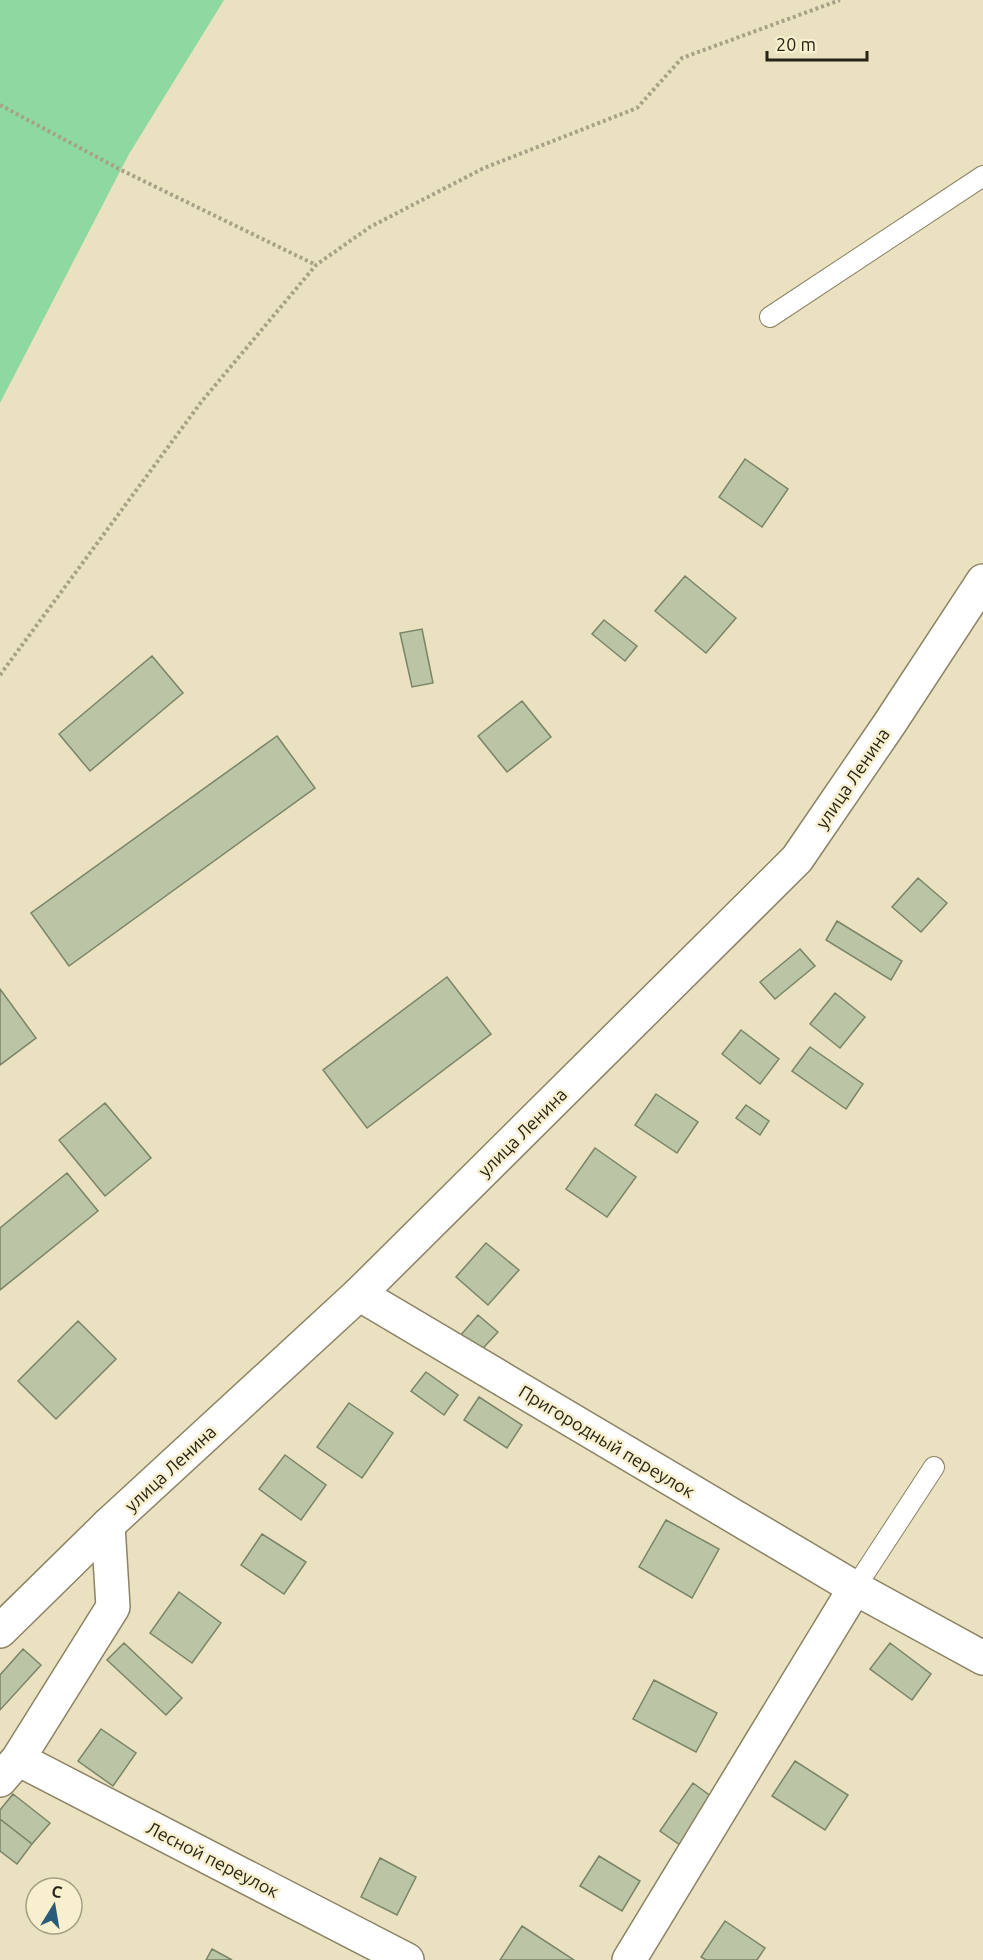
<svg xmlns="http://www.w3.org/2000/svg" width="983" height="1960" font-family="Ubuntu,sans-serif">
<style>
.water{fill:#8ed8a1}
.building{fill:#bac5a6;stroke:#7a8467;stroke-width:1.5}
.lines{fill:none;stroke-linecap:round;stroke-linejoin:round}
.service-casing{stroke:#8b8364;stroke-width:22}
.minor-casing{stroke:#8b8364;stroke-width:36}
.secondary-casing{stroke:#8b8364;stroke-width:36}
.path{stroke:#a7a186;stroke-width:4;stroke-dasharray:3 3;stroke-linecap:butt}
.service{stroke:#fff;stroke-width:20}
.minor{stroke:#fff;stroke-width:33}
.secondary{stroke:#fff;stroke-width:33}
.labels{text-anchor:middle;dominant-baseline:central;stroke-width:5;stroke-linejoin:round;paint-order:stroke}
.street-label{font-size:18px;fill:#272417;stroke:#f7efcd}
</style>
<rect width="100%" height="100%" fill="#eae1c0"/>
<path class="water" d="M0 0H224L129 154 0 403Z"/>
<path class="building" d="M745 459 788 489 762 527 719 497Z
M685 576 736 618 706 653 655 611Z
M604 620 637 646 625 661 592 634Z
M422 629 433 683 412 687 400 633Z
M152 656 183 693 90 771 59 734Z
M522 701 551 737 507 772 478 736Z
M277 736 315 788 69 966 31 913Z
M918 878 947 903 921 932 892 907Z
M837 921 902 961 891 980 826 940Z
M800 949 815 966 775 999 760 982Z
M447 977 491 1034 367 1128 323 1070Z
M0 989 36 1038 0 1065Z
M835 993 865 1017 840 1048 810 1024Z
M741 1030 779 1059 760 1084 722 1054Z
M810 1047 863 1084 846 1109 792 1071Z
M656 1094 698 1122 677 1153 635 1125Z
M105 1103 151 1158 105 1196 59 1140Z
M746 1105 769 1121 760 1135 736 1118Z
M595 1148 636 1177 607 1217 566 1189Z
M67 1173 98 1211 0 1290V1228Z
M486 1243 519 1270 488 1305 456 1277Z
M478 1315 498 1332 473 1359 454 1343Z
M78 1321 116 1359 56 1419 18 1381Z
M426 1372 458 1395 444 1415 411 1391Z
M479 1397 522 1425 507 1448 464 1420Z
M349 1403 393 1433 362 1478 317 1447Z
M285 1455 326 1485 301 1520 259 1489Z
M666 1520 719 1549 692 1598 639 1567Z
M262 1534 306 1562 284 1594 241 1565Z
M179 1592 221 1623 192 1663 150 1633Z
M124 1643 182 1698 166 1715 107 1660Z
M890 1643 931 1674 912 1700 870 1669Z
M23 1649 41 1665 0 1710V1675Z
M654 1680 717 1713 696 1752 633 1719Z
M101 1729 136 1753 113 1786 78 1761Z
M795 1761 848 1795 825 1830 772 1796Z
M693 1783 712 1797 680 1845 660 1831Z
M13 1794 50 1823 32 1844 0 1819V1810Z
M0 1819 32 1844 17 1864 0 1851Z
M599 1856 640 1881 622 1911 580 1886Z
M380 1858 416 1877 397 1915 361 1897Z
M725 1921 765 1948 757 1960H706L701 1957Z
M522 1926 574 1960H500Z
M212 1949 232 1960H206Z"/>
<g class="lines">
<defs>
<path id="service" d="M770 317 983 176
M855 1588 934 1467"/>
<path id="minor" d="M359 1294 855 1588 983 1658
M18 1759 407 1960
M0 1780 18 1759 113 1607 108 1525
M629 1960 855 1588"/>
<path id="secondary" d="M0 1631 108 1525 359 1294 797 859 890 723 983 581"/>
</defs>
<use href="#service" class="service-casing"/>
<use href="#minor" class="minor-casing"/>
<use href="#secondary" class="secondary-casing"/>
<path class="path" d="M0 105 121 170 316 265
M0 675 202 401 316 265 370 227 484 168 637 108 682 58 840 0"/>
<use href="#service" class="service"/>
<use href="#minor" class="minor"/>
<use href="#secondary" class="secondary"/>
</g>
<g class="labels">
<g class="street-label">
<text transform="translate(852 778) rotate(-56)">улица Ленина</text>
<text transform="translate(522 1132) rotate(-45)">улица Ленина</text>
<text transform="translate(607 1441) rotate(31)">Пригородный переулок</text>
<text transform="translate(170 1468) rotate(-43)">улица Ленина</text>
<text transform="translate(213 1859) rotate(27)">Лесной переулок</text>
</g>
</g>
<g transform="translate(54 1906) rotate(11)"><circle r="28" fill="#f7efcd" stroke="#a49e84" stroke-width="1.5"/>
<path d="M0-4.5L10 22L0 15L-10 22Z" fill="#2a5c79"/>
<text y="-9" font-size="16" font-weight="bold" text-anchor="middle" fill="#272417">С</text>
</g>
<path d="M767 51v9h100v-9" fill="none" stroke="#272417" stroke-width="3"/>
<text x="776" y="51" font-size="18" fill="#272417" stroke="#f7efcd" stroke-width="4.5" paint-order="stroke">20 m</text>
</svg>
